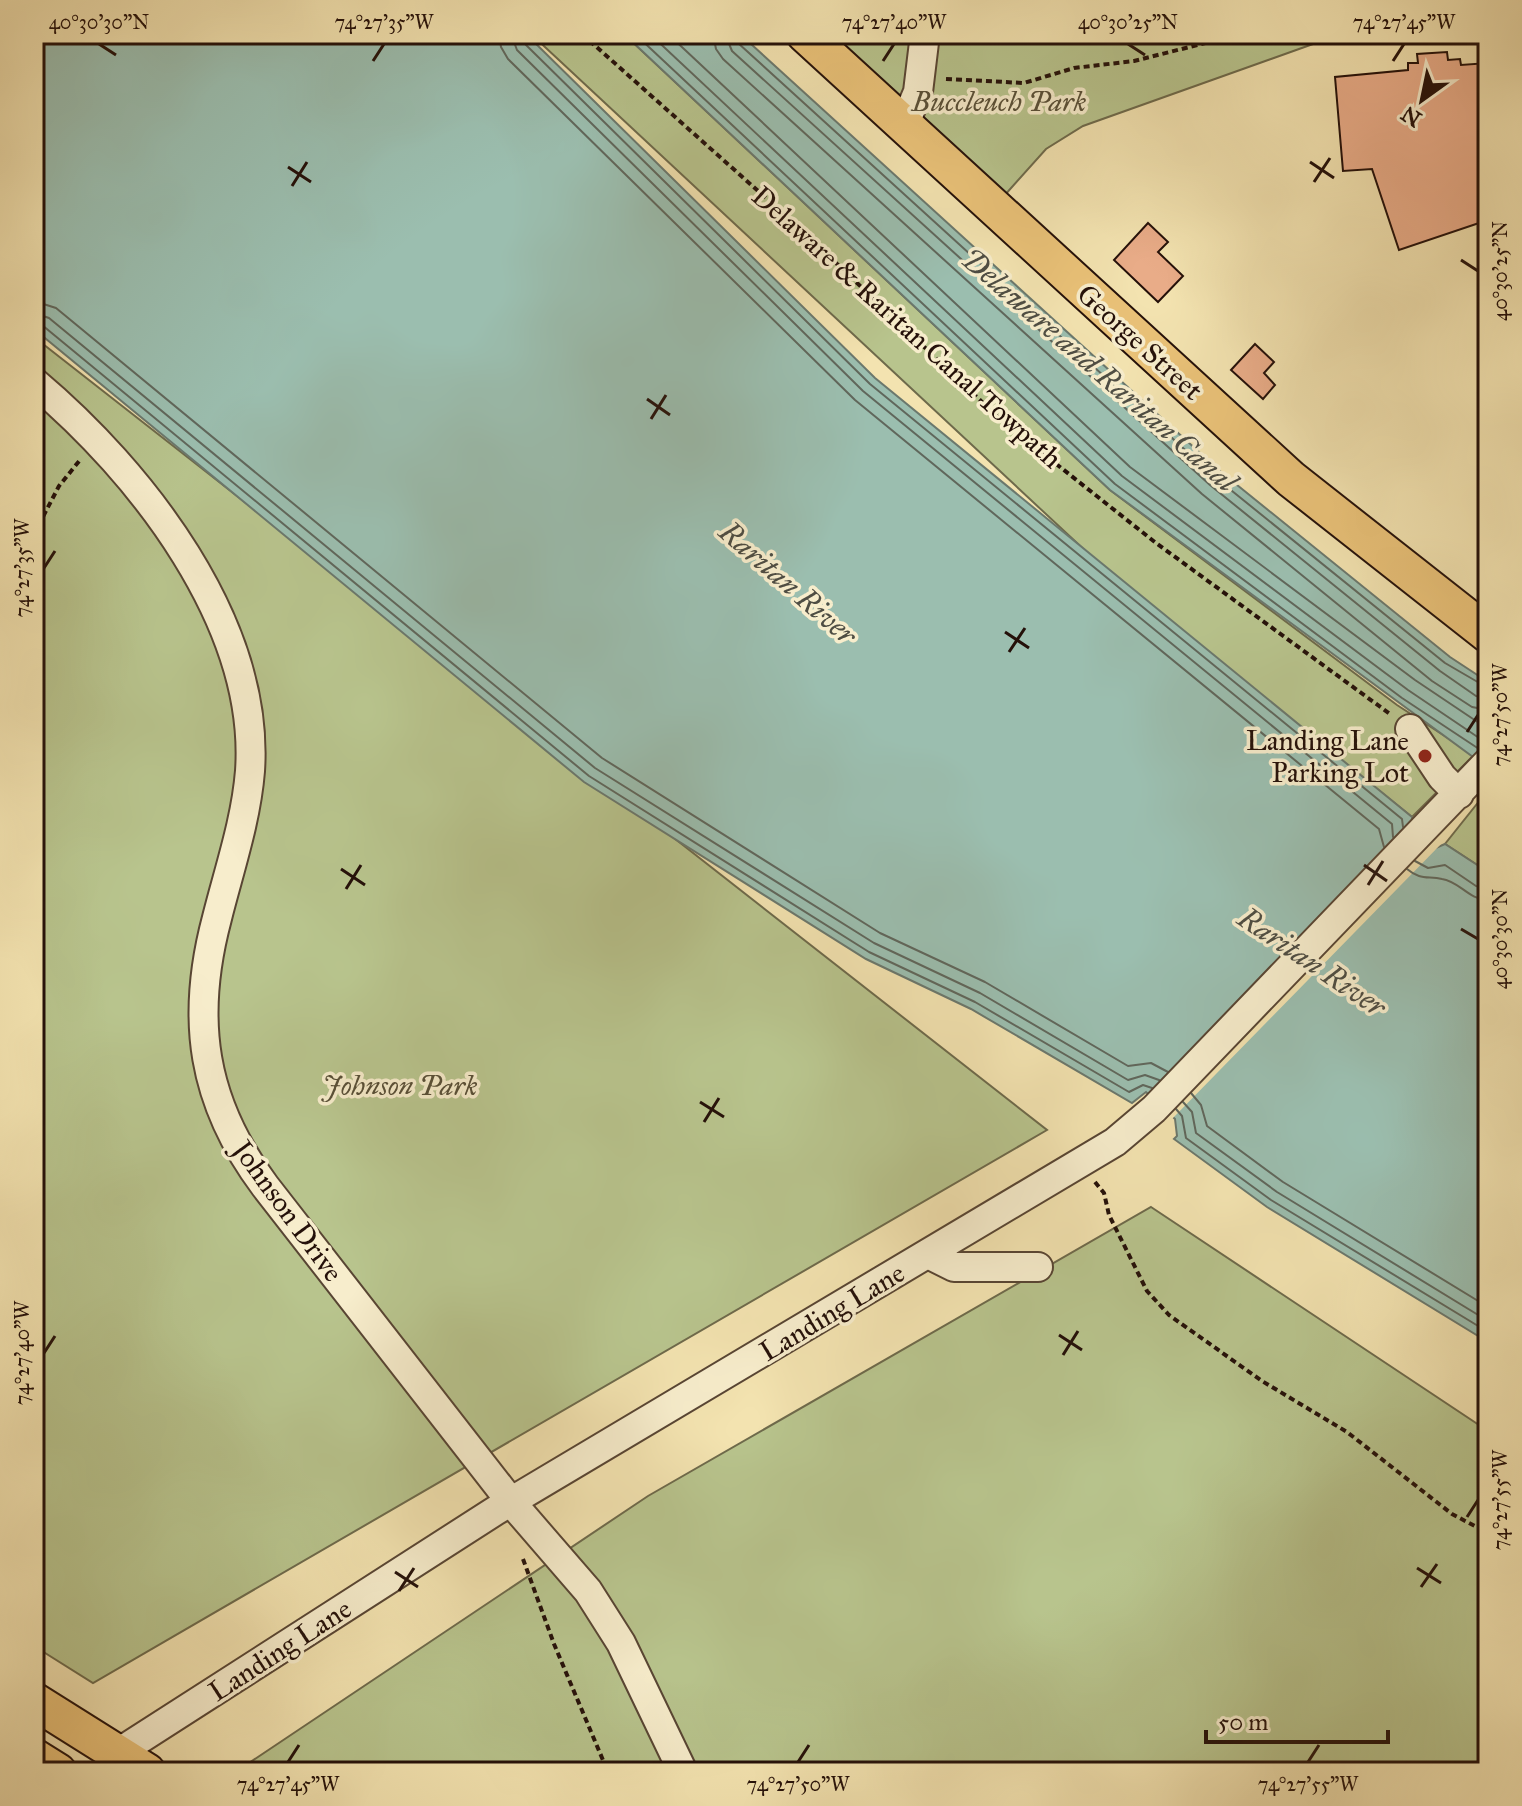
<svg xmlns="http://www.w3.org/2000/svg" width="1522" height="1806" font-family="'IM FELL Great Primer',serif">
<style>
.green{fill:#b8c48d;stroke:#6e6a4b;stroke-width:2}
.water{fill:#9bbeaf;stroke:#6b786d;stroke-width:2}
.pier{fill:#f3e3b0}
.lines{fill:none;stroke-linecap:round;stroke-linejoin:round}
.shore{stroke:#60675c;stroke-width:2}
.building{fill:#e9ac88;stroke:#241009;stroke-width:2}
.minor-casing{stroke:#584533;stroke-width:32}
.major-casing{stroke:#241009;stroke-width:40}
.path{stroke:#241009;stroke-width:4;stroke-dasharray:6 4;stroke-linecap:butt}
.minor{stroke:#f7edcc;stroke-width:28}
.major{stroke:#eac278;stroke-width:36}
.ticks{fill:none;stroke:#241009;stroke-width:3}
.poi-dot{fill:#8f2418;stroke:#f7edcc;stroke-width:3}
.labels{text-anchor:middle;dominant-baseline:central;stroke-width:7;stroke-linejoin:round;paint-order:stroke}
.park-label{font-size:28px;font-style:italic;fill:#584f37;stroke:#f7edcc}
.street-label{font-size:28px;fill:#241009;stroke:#f7edcc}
.poi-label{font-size:28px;fill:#241009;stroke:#f7edcc;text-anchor:end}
.water-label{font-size:30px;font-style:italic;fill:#4e4d43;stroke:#f7edcc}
.neatline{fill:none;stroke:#241009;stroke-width:3}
.ticks-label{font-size:20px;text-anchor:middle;fill:#241009}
</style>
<rect width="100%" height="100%" fill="#f3e3b0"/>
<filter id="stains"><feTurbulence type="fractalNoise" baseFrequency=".0025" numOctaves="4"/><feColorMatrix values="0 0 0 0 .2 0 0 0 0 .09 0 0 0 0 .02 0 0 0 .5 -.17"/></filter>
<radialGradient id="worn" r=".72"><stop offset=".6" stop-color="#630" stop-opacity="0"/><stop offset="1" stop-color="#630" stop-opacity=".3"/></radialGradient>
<path class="green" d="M531 34H624L1110 490 1397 705 1474 755 1412 817 1121 584Z
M828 34H1341L1083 126 1046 149 1004 196Z
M34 337 1047 1130 93 1683 34 1646Z
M1488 790V872L1445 844Z
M1151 1207 1488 1431V1772L237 1771 648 1496Z"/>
<path class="water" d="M34 34H526L875 378 1412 817 1411 834 1431 850 1445 844 1488 872V1342L1267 1207 1174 1139 1177 1136 1175 1119 1146 1092 1132 1103 971 1009 866 959 584 782 34 329Z
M624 34H740L1221 472 1450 657 1488 682V768L1110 490Z"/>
<path class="pier" d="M1416 820 1415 832 1432 846 1445 840 1171 1120 1145 1098Z"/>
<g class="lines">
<path class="shore" d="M499 34 501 47 508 59 855 400 1379 829 1384 847
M511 34 517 50 863 391 1392 824 1393 837
M521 34 524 43 870 384 1402 819 1403 827
M635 34 1115 484 1402 698 1479 749
M650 34 1122 476 1408 690 1488 744
M668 34 1130 467 1415 680 1488 729
M713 34 716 49 723 59 1202 494 1432 681 1472 707 1488 710
M725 34 732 51 1210 485 1440 671 1476 696 1488 698
M736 34 738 43 1216 478 1445 663 1488 688
M34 301 56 308 602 758 880 933 985 982 1128 1066 1151 1063 1168 1072
M34 313 49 318 595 768 874 943 980 993 1128 1080 1145 1075 1159 1080
M34 323 42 325 589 776 869 952 975 1002 1129 1092 1143 1085 1152 1088
M1415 861 1428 868 1445 865 1476 886 1488 888
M1407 869C1420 880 1427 876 1442 879 1459 881 1469 900 1488 900
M1191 1093 1201 1105 1207 1126 1283 1182 1488 1307
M1183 1102 1192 1112 1196 1133 1277 1192 1488 1321
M1176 1109 1182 1116 1186 1138 1271 1200 1488 1332"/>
</g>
<path class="building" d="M1447 52 1448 60 1460 59 1461 65 1488 63V220L1399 250 1372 169 1343 171 1335 77 1408 70V63H1418L1417 54Z
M1148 223 1168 242 1158 252 1183 276 1158 302 1114 260Z
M1255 344 1274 362 1264 373 1275 385 1263 399 1231 370Z"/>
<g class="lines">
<defs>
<path id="minor" d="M904 125 918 92 925 34
M34 382C141 472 260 623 250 771 246 821 229 870 217 918 190 1019 202 1102 265 1186L511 1502 588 1591 621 1643 683 1772
M1410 729 1442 777 1459 794
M930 1255 954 1267H1038
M106 1772 118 1753 495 1511 1115 1142 1154 1109 1488 762"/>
<path id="major" d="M805 34 1291 479 1488 634
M34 1701 147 1772
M34 1757 58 1772"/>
</defs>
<use href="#minor" class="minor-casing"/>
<use href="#major" class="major-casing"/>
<path class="path" d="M582 34 794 223 1002 421 1156 543 1390 714
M946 79 1024 83 1074 68 1134 61 1241 34
M34 534 59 486 80 460
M1095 1182 1104 1193 1109 1215 1147 1291 1169 1315 1262 1381 1347 1432 1452 1514 1488 1533
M523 1559 554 1644 608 1772"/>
<use href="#minor" class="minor"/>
<use href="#major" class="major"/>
</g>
<path class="ticks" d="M99 44 116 55M1128 44 1145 55M373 61 384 44M883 61 894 44M1393 61 1404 44M1310 162 1334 178M288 167 311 182M1314 182 1330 158M292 186 307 162M1461 260 1478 271M647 399 670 415M651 419 666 395M44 568 55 551M1005 632 1029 648M1009 652 1025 628M1467 732 1478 715M1364 865 1387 881M341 869 365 885M1368 885 1383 861M346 889 361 865M1461 929 1478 939M700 1102 724 1117M704 1122 719 1098M1059 1335 1082 1350M44 1353 55 1336M1063 1355 1078 1331M1467 1517 1478 1500M1417 1568 1441 1583M395 1572 418 1587M1421 1587 1437 1564M399 1591 414 1568M288 1762 299 1745M798 1762 809 1745M1308 1762 1319 1745"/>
<circle class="poi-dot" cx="1425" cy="756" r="8"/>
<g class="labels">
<g class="park-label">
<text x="999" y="101">Buccleuch Park</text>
<text x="400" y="1085">Johnson Park</text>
</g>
<g class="street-label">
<text transform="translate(907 327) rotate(42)">Delaware &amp; Raritan Canal Towpath</text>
<text transform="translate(1140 342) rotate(42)">George Street</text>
<text transform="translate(288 1211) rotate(54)">Johnson Drive</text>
<text transform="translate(832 1312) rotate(-31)">Landing Lane</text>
<text transform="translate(280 1650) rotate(-33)">Landing Lane</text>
</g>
<g class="poi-label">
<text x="1409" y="740">Landing Lane<tspan x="1409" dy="32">Parking Lot</tspan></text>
</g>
<g class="water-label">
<text transform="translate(1099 370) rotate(41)">Delaware and Raritan Canal</text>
<text transform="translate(788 583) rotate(41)">Raritan River</text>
<text transform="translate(1312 962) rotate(34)">Raritan River</text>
</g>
</g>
<rect width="1522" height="1806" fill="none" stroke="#f3e3b0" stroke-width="88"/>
<g transform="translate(1422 100) rotate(213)" stroke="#f7edcc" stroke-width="6" paint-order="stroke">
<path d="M0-6L14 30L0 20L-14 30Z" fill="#241009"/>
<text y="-12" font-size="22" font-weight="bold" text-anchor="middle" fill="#241009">N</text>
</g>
<path d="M1206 1730v12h182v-12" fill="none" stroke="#241009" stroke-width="4"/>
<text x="1218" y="1730" font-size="24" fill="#241009" stroke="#f7edcc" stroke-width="6" paint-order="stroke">50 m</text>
<rect x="44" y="44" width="1434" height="1718" class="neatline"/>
<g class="ticks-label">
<text x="99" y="29">40°30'30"N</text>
<text x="384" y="29">74°27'35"W</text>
<text x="894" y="29">74°27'40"W</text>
<text x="1128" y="29">40°30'25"N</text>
<text x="1404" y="29">74°27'45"W</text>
<text transform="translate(1500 271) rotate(-90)" y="7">40°30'25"N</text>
<text transform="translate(22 568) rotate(-90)" y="7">74°27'35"W</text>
<text transform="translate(1500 715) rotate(-90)" y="7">74°27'50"W</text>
<text transform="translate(1500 939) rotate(-90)" y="7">40°30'30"N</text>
<text transform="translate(22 1353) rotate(-90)" y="7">74°27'40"W</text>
<text transform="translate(1500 1500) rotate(-90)" y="7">74°27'55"W</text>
<text x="288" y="1791">74°27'45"W</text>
<text x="798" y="1791">74°27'50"W</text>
<text x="1308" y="1791">74°27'55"W</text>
</g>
<rect width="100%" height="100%" filter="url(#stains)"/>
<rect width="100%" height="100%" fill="url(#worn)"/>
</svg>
